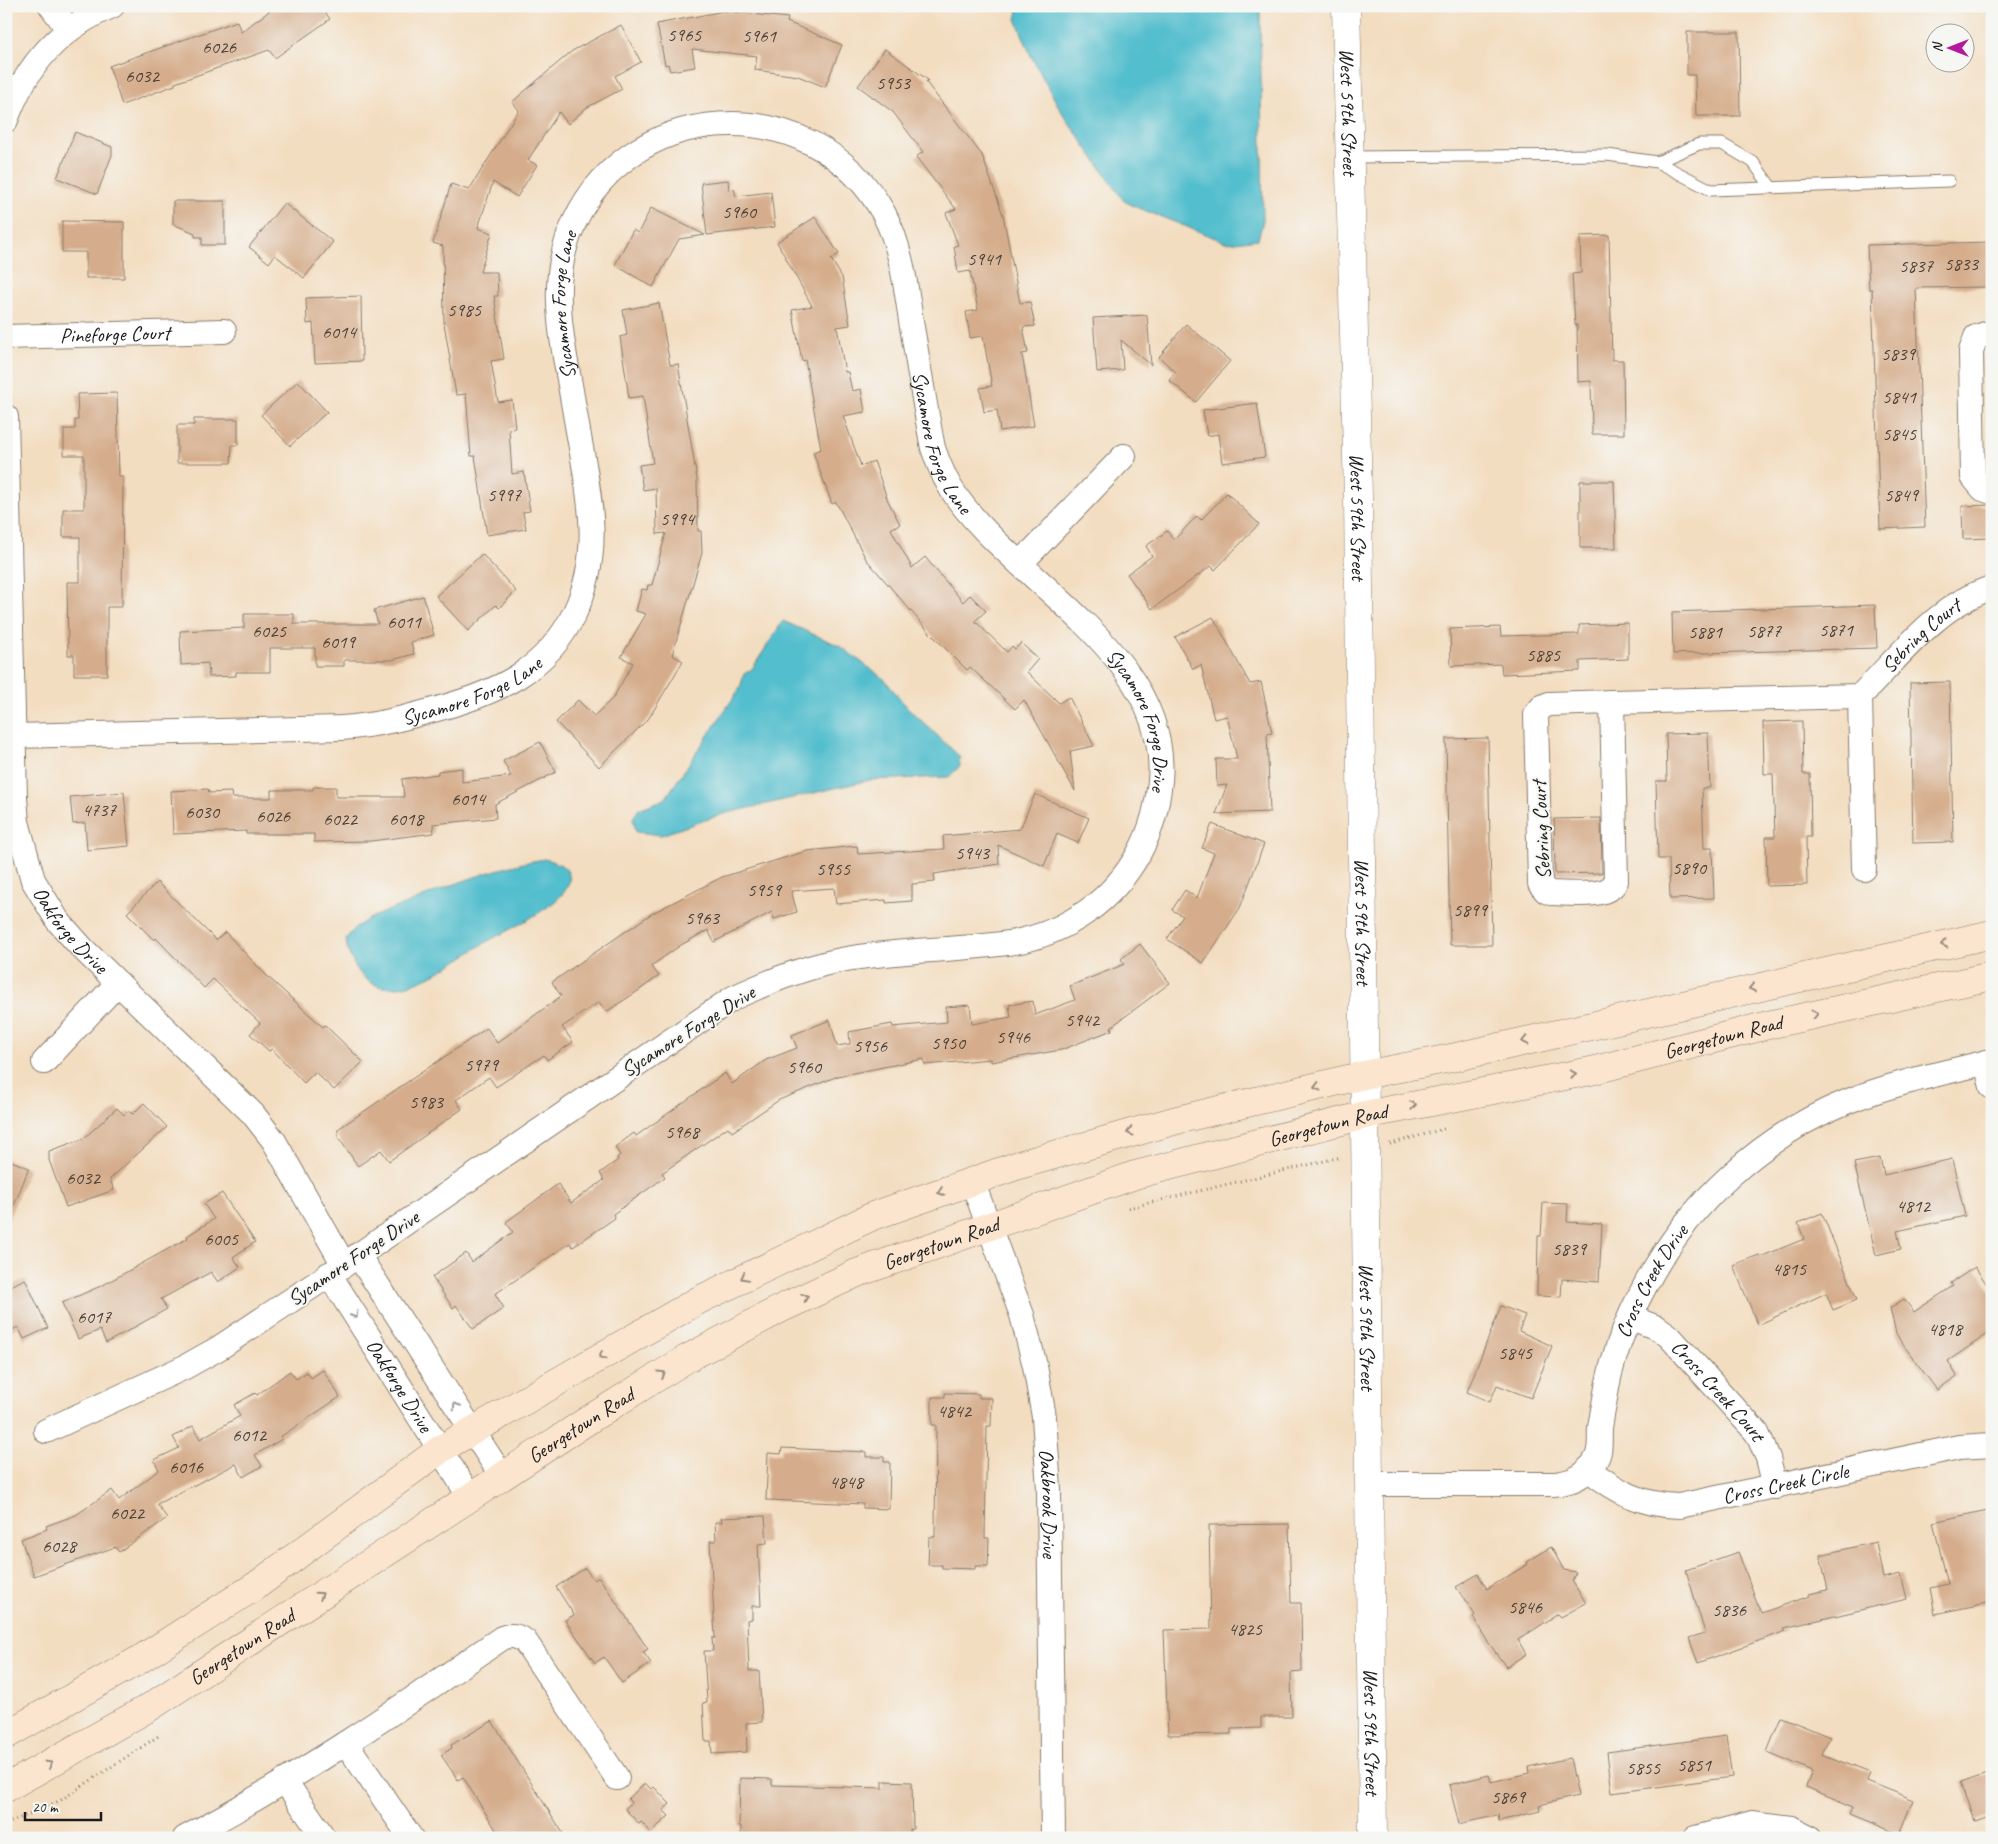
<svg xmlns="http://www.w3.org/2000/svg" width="1998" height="1844" font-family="Caveat,sans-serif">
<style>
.water{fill:#53becd;stroke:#386d74}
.building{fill:#d5ad8c}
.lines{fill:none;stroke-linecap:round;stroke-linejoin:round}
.service-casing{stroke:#887c6e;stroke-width:13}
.minor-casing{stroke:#887c6e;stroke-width:26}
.tertiary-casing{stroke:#887c6e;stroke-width:29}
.secondary-casing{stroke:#887c6e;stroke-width:29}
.path{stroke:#887c6e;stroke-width:3;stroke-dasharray:1 4;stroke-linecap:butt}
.service{stroke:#fff;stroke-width:11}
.minor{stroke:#fff;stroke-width:24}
.tertiary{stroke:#fff;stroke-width:28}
.secondary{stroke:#fbe5cf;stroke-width:28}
.oneway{stroke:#978b7e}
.oneway2{stroke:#999}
.labels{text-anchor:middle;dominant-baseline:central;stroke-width:4;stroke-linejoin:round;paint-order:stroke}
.number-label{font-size:19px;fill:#4a4038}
.street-label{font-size:21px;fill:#1c1c1c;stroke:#f6f6f2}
</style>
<rect width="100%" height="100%" fill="#f6f6f2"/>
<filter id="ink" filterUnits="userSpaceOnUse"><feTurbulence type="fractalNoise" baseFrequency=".02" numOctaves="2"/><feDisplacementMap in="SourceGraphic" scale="10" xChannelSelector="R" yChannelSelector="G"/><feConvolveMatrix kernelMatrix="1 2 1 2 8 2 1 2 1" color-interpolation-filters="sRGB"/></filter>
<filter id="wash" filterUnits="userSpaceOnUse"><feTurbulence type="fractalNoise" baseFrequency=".0096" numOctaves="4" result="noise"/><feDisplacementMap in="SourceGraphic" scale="20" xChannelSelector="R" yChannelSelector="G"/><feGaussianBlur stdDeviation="1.12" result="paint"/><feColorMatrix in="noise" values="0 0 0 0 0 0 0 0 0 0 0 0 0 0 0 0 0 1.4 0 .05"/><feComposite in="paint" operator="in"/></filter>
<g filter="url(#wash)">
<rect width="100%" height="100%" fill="#f3ddc0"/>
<path class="water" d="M1019 6H1260L1263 221 1258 239 1228 243 1136 207 1124 201 1061 111 1031 56 1016 19Z
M783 621 840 646 884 679 907 707 959 756 960 766 949 777 870 780 723 814 661 835 636 832 633 818 639 809 665 799 740 688 744 674 752 669Z
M544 859C559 862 577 870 566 889 555 908 508 930 488 941 456 960 392 1013 360 973 352 962 347 953 346 939 360 918 386 912 409 903 453 884 496 867 544 859Z"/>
<g id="blocks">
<path class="building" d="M276 6H321L330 19 275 58 269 50 175 83V85L122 105 109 66 237 21 241 32Z
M724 11 788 18 787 22 842 45 825 87 798 76 755 70 757 56 692 49 695 67 670 71 668 64 665 65 657 24Z
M621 25 641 62 615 76 622 89 586 108 568 124 559 112 528 160 537 165 517 197 493 182 478 228 492 233 480 272H497L498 296H494L504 359 491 361 498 402 512 400 515 428 509 429 512 474 524 472 530 511 523 512 526 529 487 535 475 456H471L466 394 456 395 444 323 443 246 433 243 451 184 469 190 519 110 512 102 572 51Z
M1687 32H1739L1740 116H1696L1695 75H1687Z
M885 49 928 80 926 82 982 155 1003 215 1020 303 1030 302 1035 326 1023 327 1028 353 1022 354 1034 426 1000 431 997 410 984 412 980 388 992 386 983 336 970 338 966 312 978 310 970 271 958 273 954 246 958 245 946 213 956 209 916 157 923 152 893 112 858 86Z
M75 132 112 147V155L97 194 57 178Z
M728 180 729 190 734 189 736 196 771 192 775 227 707 235 701 183Z
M173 201H225V245H202V237H195V233L173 224Z
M284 203 333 242 304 278 275 255 269 263 249 247Z
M651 208 705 235 679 239 653 287 615 265 633 230 638 233Z
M815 217 839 254 831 259 842 277 850 325 837 327 845 372H848L852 391 861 389 865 412 843 416 861 466 874 461 888 501 900 524 891 529 912 568 925 557 963 602 970 595 986 611 975 621 1007 652 1012 646 1015 649 1021 643 1038 659 1027 672 1059 703 1069 697 1094 746 1070 751 1075 791 1024 700 1015 709 970 667 967 670 930 633 866 559 836 502 832 504 813 452 821 449 805 360 802 361 792 310 812 306 777 242Z
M62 221 124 222V278H86V252H62Z
M1609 235 1612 360H1623L1624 434H1592L1591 381 1578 382 1577 325H1575L1572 274 1581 273 1580 236Z
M1992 242V287L1916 288 1925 527 1880 529 1872 289H1869L1867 245Z
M361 296 362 361 315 363 313 323 307 324 306 298Z
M659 303 670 365 678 364 697 479 698 531H701L702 553 672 655 683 661 649 718 599 767 556 722 578 700 594 716 613 698 633 663 621 657 646 614 636 611 642 589 647 590 648 585H652L666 533 657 534 656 488 643 490 639 465 653 463 643 396 629 398 620 337 627 335 623 310Z
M1147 315 1151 365 1121 340 1123 370 1097 372 1093 318Z
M1186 324 1230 361 1196 402 1169 380 1176 372 1159 357Z
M298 381 327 412 290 446 261 415Z
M117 393 119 477H123L122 607H107V675H74V655H68L67 582H80V537H63V509H84V455H64V429H75V420H78L77 394Z
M1257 403 1265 457 1222 463 1218 434 1207 436 1203 410Z
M194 419H238V445H232L231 463H177V425H194Z
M1580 481H1614L1616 548H1580Z
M1227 493 1259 524 1215 570 1211 566 1152 609 1127 574 1152 556 1146 546 1167 531 1174 540 1197 516 1201 520Z
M1992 505V538L1963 539 1962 506Z
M482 554 516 591 499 608 496 605 468 631 436 596Z
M423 596 434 635 411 642 414 654 392 660H344V666H315V648H270V672H236V676L209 677 208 663 181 665 180 631 244 628V614H294V624H378L374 610Z
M1875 605 1877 648 1673 654 1672 612Z
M1213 617 1250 684 1261 682 1272 733 1267 734 1270 812 1216 814 1227 785 1217 786 1216 759H1237L1227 716 1214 719 1201 665 1193 669 1175 637Z
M1628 623V659L1580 661V671L1502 674 1501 664 1451 666 1450 629 1500 627 1501 636 1579 634V625Z
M1950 682 1953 842 1913 843 1910 683Z
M1802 721 1803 774H1810L1811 837H1806L1807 885 1767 886 1766 837H1775L1773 774H1764L1763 722Z
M1708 733 1710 788H1702L1704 848H1712L1714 898 1670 899 1669 859H1658L1656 781H1667L1666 734Z
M1488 738 1492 945H1450L1446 739Z
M540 742 556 772 495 804 496 818 433 824 434 833 371 841 314 842V834H246V831L173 834 171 791 208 789 209 793 231 792 232 798H271V790H313V787H336V797H404L402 779 438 774V771L462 768V782L511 776 503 761Z
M124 792 129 846 87 850 85 823 73 824 70 797Z
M1035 794 1089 818 1078 843 1057 834 1044 866 998 845 999 864 934 874 935 882 912 884V901L886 903V900L836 904 834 888 791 891 797 912 774 919 772 912 714 942 708 930 681 945 651 966 659 976 638 991 606 1012 599 1002 562 1027 573 1042 547 1060 544 1055 496 1087 489 1077 456 1100 462 1109 389 1161 381 1150 358 1166 338 1137V1129L487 1028 497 1043 561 996 552 982 651 914 722 877 807 851 857 846 858 854 944 849 943 836 1020 829Z
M1601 818 1602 873 1555 874 1554 819Z
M1212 824 1264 844 1240 908 1203 963 1167 939 1183 916 1172 910 1185 890 1197 898 1214 853 1202 848Z
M157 882 216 940 225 932 267 976 323 1027 325 1025 363 1062 334 1090 315 1072 304 1083 272 1049 269 1051 250 1034 260 1023 213 979 204 988 156 938 154 940 127 913Z
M1140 944 1170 983 1111 1027 1112 1030 1061 1050 991 1062V1059L925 1065 924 1059 838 1076 779 1100 732 1132 728 1127 662 1173 665 1177 613 1214 615 1218 573 1247 570 1243 495 1294 504 1308 473 1329 456 1305 453 1308 432 1277 466 1253 472 1262 513 1232 506 1222 558 1184 571 1203 604 1180 600 1173 618 1160 617 1158 620 1155 615 1147 634 1133 636 1136 725 1073 732 1084 766 1060 797 1048 792 1035 830 1020 837 1046 850 1044 849 1032 892 1024 893 1027 947 1022 946 1007 970 1005 972 1024 1011 1017 1009 1005 1033 1001 1035 1015 1075 1000 1070 986 1125 964 1121 959Z
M144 1103 167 1127 110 1179 114 1190 66 1207 49 1160V1151L83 1139 117 1108 124 1115 128 1111 133 1114Z
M1880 1158 1884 1175 1952 1159 1965 1216 1897 1231 1901 1249 1876 1255 1854 1163Z
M6 1159 29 1168 7 1223H6Z
M222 1193 255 1242 233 1257 240 1267 218 1282 211 1272 161 1299 167 1309 106 1343 100 1330 78 1339 62 1303 103 1285 188 1238 187 1236 214 1219 204 1204Z
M1543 1203 1568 1204 1567 1222 1602 1224 1599 1282 1562 1279 1561 1297 1537 1296 1538 1236H1541Z
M1822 1213 1857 1300 1833 1310 1826 1293 1758 1325 1733 1265 1759 1255 1760 1257 1804 1239 1798 1223Z
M1975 1267 1992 1292V1331L1948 1361 1957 1376 1937 1390 1901 1342 1896 1333 1890 1308 1904 1299 1914 1312 1953 1286 1951 1283Z
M25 1279 48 1328 24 1339 18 1327 6 1333V1288Z
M1501 1306 1525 1315 1519 1331 1552 1346 1531 1398 1497 1385 1490 1402 1467 1392Z
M323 1370 340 1397 280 1437 282 1439 255 1455 262 1466 243 1477 236 1464 157 1504 167 1518 119 1552 115 1547 34 1576 21 1539 47 1529 46 1526 76 1515 112 1490 119 1500 159 1470 154 1460 179 1448 173 1437 193 1426 200 1439 240 1416 234 1405 255 1393 257 1395 290 1371 296 1379 307 1372 311 1378Z
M945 1393 979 1394V1398H992L991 1426H987L985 1538H989L988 1566H975V1569L942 1568V1565H928L929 1537H935L936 1425H932V1397H945Z
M782 1448 866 1452V1457H884V1462H890L889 1509 863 1508V1504L766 1500 768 1453 781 1454Z
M1992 1509V1602L1935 1614 1930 1588 1948 1584 1933 1522Z
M765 1516 767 1543 758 1544 761 1606H752V1619L747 1620 749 1671H759L762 1722 746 1723 747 1752 712 1754 711 1741H705L703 1703 707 1702 704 1651H713L712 1638H715L710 1541H716L715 1522H722L721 1518Z
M1289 1524 1291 1603H1301L1302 1672 1291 1673 1292 1717H1261V1728L1231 1729V1734L1168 1735 1164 1630 1211 1629 1209 1525Z
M1876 1542 1883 1578 1901 1574 1907 1599 1784 1628 1786 1631 1698 1663 1689 1638 1705 1633 1686 1570 1738 1552 1761 1613 1810 1596 1809 1594 1828 1590 1820 1555Z
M1551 1547 1564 1570 1576 1572 1572 1581 1586 1603 1561 1617 1558 1614 1518 1640 1526 1654 1506 1667 1486 1639 1473 1617 1475 1615 1456 1587 1478 1574 1487 1589 1528 1564 1527 1562Z
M585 1568 594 1580 599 1577 648 1649 643 1652 651 1663 622 1683 604 1657 595 1663 565 1620 574 1615 556 1587Z
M1781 1717 1830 1737 1822 1754 1870 1773 1867 1781 1914 1800 1900 1834 1851 1814 1854 1807 1806 1787 1812 1771 1767 1752Z
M492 1721 566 1838H501L463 1777 458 1780 441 1755 452 1748 451 1745Z
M1726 1736 1732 1777 1612 1793 1607 1752Z
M1570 1758 1578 1796 1539 1805 1540 1811 1499 1821 1498 1815 1459 1824 1449 1785 1489 1775 1491 1782 1529 1773 1528 1767Z
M1992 1772V1815L1975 1821 1961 1783Z
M740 1778 772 1779V1785L883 1788V1781L912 1782 913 1829H910V1838L770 1834V1838H741V1826H739Z
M645 1783 651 1789 654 1787 670 1804 663 1810 669 1816 651 1832 641 1822 639 1824 625 1809 631 1803 628 1799Z"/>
</g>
</g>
<g filter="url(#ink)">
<use href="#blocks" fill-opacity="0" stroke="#887c6e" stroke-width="1"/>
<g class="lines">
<defs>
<path id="service" d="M1349 157 1607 155 1657 162 1711 190 1949 181
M1657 162 1699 144H1722L1753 162 1771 187"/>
<g id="minor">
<path d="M51 6 69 30"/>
<path d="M6 120C25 67 60 27 112 6"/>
<path d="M1992 332 1976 337 1971 351 1973 477 1983 489 1992 492"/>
<path id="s1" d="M6 337 224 331"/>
<path id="s2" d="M6 417 15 798 17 822 33 880 58 921 82 948 253 1114 274 1141 344 1265"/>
<path d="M1020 564 1124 456"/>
<path d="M1612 702 1616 881C1609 899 1568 893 1551 893L1546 891 1540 884 1536 714 1542 707 1549 704Z"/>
<path d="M1612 702 1860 696"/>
<path id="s3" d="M14 736 341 728C374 726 405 718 437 709 496 693 547 671 575 612 600 558 592 509 582 453 576 421 571 389 565 357 558 316 554 275 569 235 621 97 813 85 884 214 902 248 906 289 912 327 919 367 925 408 933 448 939 466 946 483 958 499 1022 586 1171 657 1160 781 1157 807 1152 829 1139 853 1113 900 1068 932 1015 942 958 951 898 949 841 960 802 968 768 982 733 998L344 1265 219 1348 185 1367 46 1431"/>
<path id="s4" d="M1864 869 1860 696C1898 658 1939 603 1992 588"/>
<path d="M44 1062 118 983"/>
<path d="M1986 1062 1992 1087"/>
<path id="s5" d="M972 1181 1022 1315 1035 1366 1044 1417 1049 1489 1053 1838"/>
<path d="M358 1255 502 1476"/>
<path id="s6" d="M329 1274 470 1497"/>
<path id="s7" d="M1631 1318 1658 1328 1669 1336 1757 1433 1768 1458 1775 1487"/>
<path id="s8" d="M1588 1469C1617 1492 1642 1505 1679 1506L1959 1447 1992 1445"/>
<path id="s9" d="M1370 1484H1554C1570 1483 1586 1476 1595 1461 1602 1451 1599 1439 1600 1428 1602 1414 1605 1400 1607 1387 1614 1352 1629 1315 1646 1284 1689 1203 1761 1137 1846 1102 1893 1083 1943 1073 1992 1061"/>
<path d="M346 1743 411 1838"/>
<path d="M285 1781 324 1838"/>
<path d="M185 1838C296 1779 399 1709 502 1638 511 1634 517 1636 525 1641L617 1778"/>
<path d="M1695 1838 1752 1823 1791 1828 1811 1838"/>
</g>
<g id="tertiary">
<path id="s10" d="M1346 6 1358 497 1373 1838"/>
</g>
<g id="secondary">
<path d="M6 1735 139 1660 257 1585 441 1449 699 1300 873 1216 1019 1165 1177 1120 1364 1075 1456 1057 1992 934"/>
<path id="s11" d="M6 1788 150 1707 593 1417 686 1359 784 1307 857 1273 1135 1175 1365 1115 1591 1071 1772 1024 1992 976"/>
</g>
</defs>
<use href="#service" class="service-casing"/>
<use href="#minor" class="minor-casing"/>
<use href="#tertiary" class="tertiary-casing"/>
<use href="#secondary" class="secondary-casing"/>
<path class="path" d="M1390 1144 1447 1128
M1128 1208 1341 1157
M6 1824 61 1800 160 1735"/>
<use href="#service" class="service"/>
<use href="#minor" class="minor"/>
<use href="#tertiary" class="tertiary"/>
<use href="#secondary" class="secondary"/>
</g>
<defs><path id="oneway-chevron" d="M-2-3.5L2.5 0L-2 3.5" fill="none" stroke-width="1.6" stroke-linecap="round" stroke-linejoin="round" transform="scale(1.25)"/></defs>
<g class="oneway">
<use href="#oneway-chevron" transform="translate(1944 944) rotate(168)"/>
<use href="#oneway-chevron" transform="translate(1752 988) rotate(167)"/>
<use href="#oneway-chevron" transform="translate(1815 1014) rotate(-13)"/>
<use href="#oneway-chevron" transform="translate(1525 1041) rotate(167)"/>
<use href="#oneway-chevron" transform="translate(1573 1074) rotate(-11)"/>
<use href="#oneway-chevron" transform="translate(1317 1087) rotate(166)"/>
<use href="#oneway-chevron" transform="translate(1413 1105) rotate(-11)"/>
<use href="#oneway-chevron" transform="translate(1130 1132) rotate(165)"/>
<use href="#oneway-chevron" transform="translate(941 1192) rotate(160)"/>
<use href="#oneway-chevron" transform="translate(744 1277) rotate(153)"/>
<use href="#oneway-chevron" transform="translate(805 1297) rotate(-25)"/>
<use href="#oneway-chevron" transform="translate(602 1356) rotate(149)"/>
<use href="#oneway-chevron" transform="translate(662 1374) rotate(-32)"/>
<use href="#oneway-chevron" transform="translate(320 1595) rotate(-33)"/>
<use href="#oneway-chevron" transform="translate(49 1764) rotate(-30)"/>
</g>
<g class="oneway2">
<use href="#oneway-chevron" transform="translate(355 1315) rotate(58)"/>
<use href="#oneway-chevron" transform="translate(456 1406) rotate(-123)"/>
</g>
</g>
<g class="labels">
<g class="number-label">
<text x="684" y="35">5965</text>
<text x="759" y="36">5961</text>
<text x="219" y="47">6026</text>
<text x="142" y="76">6032</text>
<text x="893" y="83">5953</text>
<text x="739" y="212">5960</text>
<text x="984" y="259">5941</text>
<text x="1961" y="264">5833</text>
<text x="1916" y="266">5837</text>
<text x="464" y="310">5985</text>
<text x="339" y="332">6014</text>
<text x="1898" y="354">5839</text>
<text x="1899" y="397">5841</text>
<text x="1899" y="434">5845</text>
<text x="504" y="495">5997</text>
<text x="1901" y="495">5849</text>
<text x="677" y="519">5994</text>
<text x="404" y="622">6011</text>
<text x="1836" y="630">5871</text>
<text x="269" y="631">6025</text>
<text x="1764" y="631">5877</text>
<text x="1705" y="632">5881</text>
<text x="338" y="642">6019</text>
<text x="1543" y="655">5885</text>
<text x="468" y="799">6014</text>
<text x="99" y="810">4737</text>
<text x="202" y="812">6030</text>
<text x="273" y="816">6026</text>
<text x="340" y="819">6022</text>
<text x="406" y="819">6018</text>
<text x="972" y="853">5943</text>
<text x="1689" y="868">5890</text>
<text x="833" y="869">5955</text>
<text x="764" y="890">5959</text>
<text x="1470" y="910">5899</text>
<text x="702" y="918">5963</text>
<text x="1082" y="1020">5942</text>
<text x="1013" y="1037">5946</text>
<text x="948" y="1043">5950</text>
<text x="870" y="1046">5956</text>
<text x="481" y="1065">5979</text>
<text x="804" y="1067">5960</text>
<text x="426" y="1102">5983</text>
<text x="682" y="1132">5968</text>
<text x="83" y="1178">6032</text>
<text x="1913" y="1206">4812</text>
<text x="221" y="1239">6005</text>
<text x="1569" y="1249">5839</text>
<text x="1789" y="1269">4815</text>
<text x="94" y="1317">6017</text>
<text x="1945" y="1329">4818</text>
<text x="1515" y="1353">5845</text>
<text x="954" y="1411">4842</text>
<text x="249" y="1435">6012</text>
<text x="186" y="1467">6016</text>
<text x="846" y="1482">4848</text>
<text x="127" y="1513">6022</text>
<text x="59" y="1546">6028</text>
<text x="1525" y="1607">5846</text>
<text x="1729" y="1610">5836</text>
<text x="1245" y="1629">4825</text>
<text x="1694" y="1765">5851</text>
<text x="1643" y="1768">5855</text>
<text x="1508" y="1797">5869</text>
</g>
<g class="street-label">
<text stroke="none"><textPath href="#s10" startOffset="106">West 59th Street</textPath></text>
<text stroke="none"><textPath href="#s3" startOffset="912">Sycamore Forge Lane</textPath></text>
<text stroke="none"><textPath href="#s1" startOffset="109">Pineforge Court</textPath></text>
<text stroke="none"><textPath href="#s3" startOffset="1616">Sycamore Forge Lane</textPath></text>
<text stroke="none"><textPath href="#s10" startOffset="511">West 59th Street</textPath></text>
<text stroke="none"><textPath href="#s4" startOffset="259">Sebring Court</textPath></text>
<text stroke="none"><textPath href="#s3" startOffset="464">Sycamore Forge Lane</textPath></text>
<text stroke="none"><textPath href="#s3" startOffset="1968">Sycamore Forge Drive</textPath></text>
<text transform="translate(1541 830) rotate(-93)">Sebring Court</text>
<text stroke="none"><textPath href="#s10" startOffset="916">West 59th Street</textPath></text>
<text stroke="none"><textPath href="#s2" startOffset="528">Oakforge Drive</textPath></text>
<text transform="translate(688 1031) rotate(-32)">Sycamore Forge Drive</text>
<text stroke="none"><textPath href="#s11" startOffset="1895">Georgetown Road</textPath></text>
<text stroke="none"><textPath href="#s11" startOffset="1490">Georgetown Road</textPath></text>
<text stroke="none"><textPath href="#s11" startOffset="1085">Georgetown Road</textPath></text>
<text transform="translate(353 1258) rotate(-34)">Sycamore Forge Drive</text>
<text stroke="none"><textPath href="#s9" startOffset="424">Cross Creek Drive</textPath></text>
<text stroke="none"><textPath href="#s10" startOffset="1321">West 59th Street</textPath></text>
<text stroke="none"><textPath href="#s6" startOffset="132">Oakforge Drive</textPath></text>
<text stroke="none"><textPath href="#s7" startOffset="116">Cross Creek Court</textPath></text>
<text stroke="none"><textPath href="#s11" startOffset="680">Georgetown Road</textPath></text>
<text stroke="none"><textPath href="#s8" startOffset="209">Cross Creek Circle</textPath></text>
<text stroke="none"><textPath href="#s5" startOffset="334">Oakbrook Drive</textPath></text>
<text stroke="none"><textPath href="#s11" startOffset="275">Georgetown Road</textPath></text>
<text stroke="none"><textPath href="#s10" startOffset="1726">West 59th Street</textPath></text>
</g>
</g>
<rect width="1998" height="1844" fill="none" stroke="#f6f6f2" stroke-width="25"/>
<g transform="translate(1950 48) rotate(270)"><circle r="24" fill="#f6f6f2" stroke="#9f9f9c"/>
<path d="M0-4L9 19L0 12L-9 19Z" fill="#b5179e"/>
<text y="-8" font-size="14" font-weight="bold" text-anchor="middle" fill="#1c1c1c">N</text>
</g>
<path d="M25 1812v8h76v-8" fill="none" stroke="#1c1c1c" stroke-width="2.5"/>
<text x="32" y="1812" font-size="15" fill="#1c1c1c" stroke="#f6f6f2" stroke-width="4" paint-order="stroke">20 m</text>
</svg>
